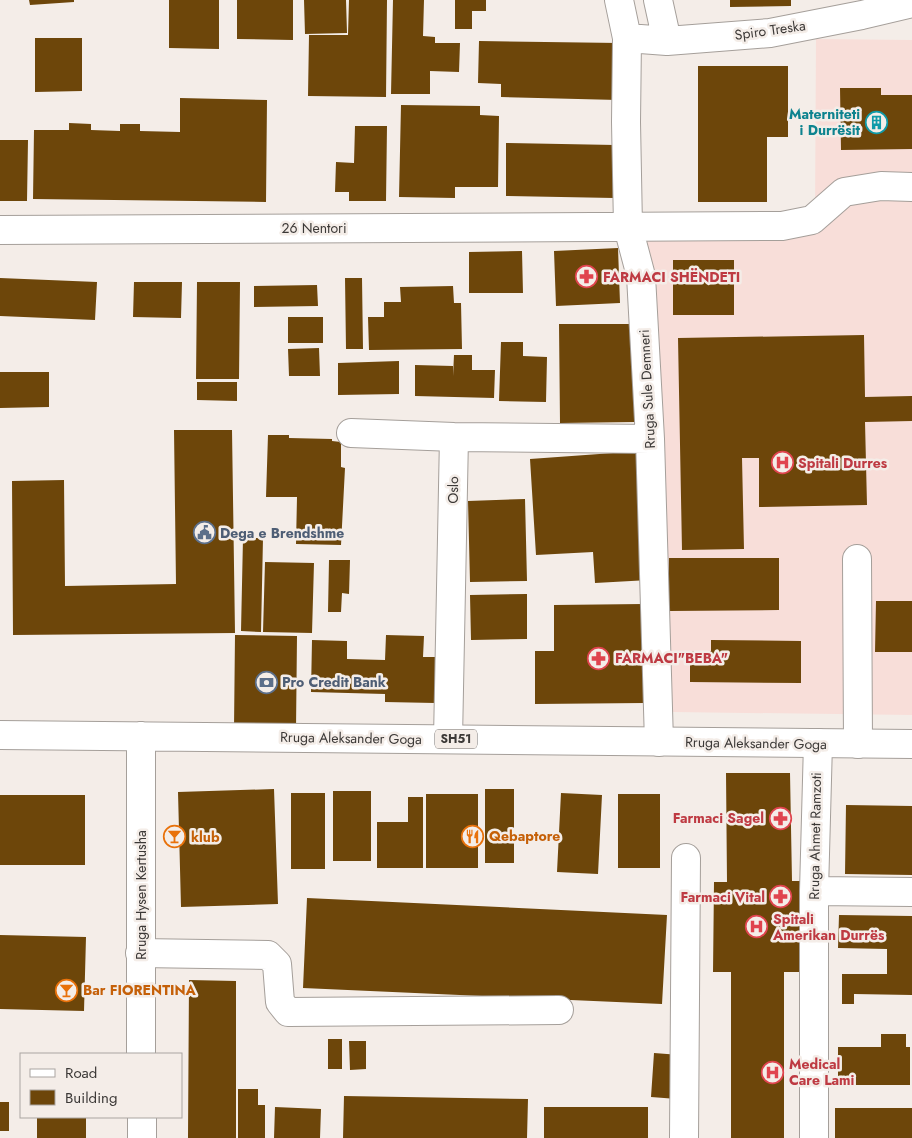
<svg xmlns="http://www.w3.org/2000/svg" width="912" height="1138" font-family="Jost,sans-serif">
<style>
.medical{fill:#f8ded9}
.building{fill:#6d460a}
.lines{fill:none;stroke-linecap:round;stroke-linejoin:round}
.minor-casing{stroke:#a59f9a;stroke-width:30}
.major-casing{stroke:#a59f9a;stroke-width:30}
.minor{stroke:#fff;stroke-width:28}
.major{stroke:#fff;stroke-width:28}
.labels{text-anchor:middle;dominant-baseline:central;stroke-width:5;stroke-linejoin:round;paint-order:stroke}
.shield{fill:#f4ede8;stroke:#736f6c;stroke-width:1}
.shield-label{font-size:12px;font-weight:bold;fill:#3c3937}
.street-label{font-size:14px;fill:#3c3937;stroke:#f4ede8}
.culture-label{font-size:14px;font-weight:bold;fill:#0d838f;stroke:#f4ede8;text-anchor:end}
.health-label{font-size:14px;font-weight:bold;fill:#be3a42;stroke:#f4ede8;text-anchor:start}
.service-label{font-size:14px;font-weight:bold;fill:#4e5e75;stroke:#f4ede8;text-anchor:start}
.food-label{font-size:14px;font-weight:bold;fill:#c56008;stroke:#f4ede8;text-anchor:start}
</style>
<rect width="100%" height="100%" fill="#f4ede8"/>
<path class="medical" d="M816 39 912 40V715L673 712 630 213 815 214Z"/>
<path class="building" d="M29 0H74V2L30 5Z
M169 0H219V49L169 48Z
M237 0H293V40L237 39Z
M304 0H346L347 33 305 34Z
M349 0H387L386 97 308 96 309 35H348Z
M393 0H424L423 36 435 37V43H460L459 72 430 71V94H391Z
M455 0H486V11H472V29H455Z
M730 0H791V6L730 7Z
M35 38H82V91L35 92Z
M479 41 619 43 618 100 501 97V84L478 83Z
M698 66H788V137H767V202H698Z
M840 88H881V95H912V149L841 150Z
M180 98 267 100 266 202 33 199 34 130H69V123L91 124V130L120 131V124H140V131L180 132Z
M401 105 480 106V115L499 116 498 187H455V198L399 197Z
M355 126H387L386 201H349V192H335L336 162 354 163Z
M0 140H28L27 201H0Z
M506 143 615 145 614 198 506 196Z
M618 248 620 303 556 306 554 251Z
M522 251 523 293H469V252Z
M673 260H734V315H673Z
M0 278 97 282 95 320 0 316Z
M345 278H362L363 349H346Z
M134 282H182L181 318 133 317Z
M197 282H240L239 379H196Z
M317 285 318 306 254 307V286Z
M453 286 454 303H461L462 349 369 350 368 317H384V302H401L400 287Z
M288 317H323V343H288Z
M559 324H634L635 422 560 423Z
M864 335 865 397 912 396V421L865 422 867 505 759 507V458H742L744 549 682 550 678 338Z
M501 342H523V356L547 357 546 402 499 401Z
M319 348 320 376H289L288 349Z
M454 355H472V370H495L494 398 415 396V365L453 366V376Z
M399 361V394L338 395V363Z
M0 372H49V407L0 408Z
M197 382H237V401L197 400Z
M174 430H232L235 633 13 635 12 481 64 480 65 586 176 584Z
M268 435H289V438L332 439V441L341 442V467L345 468 341 545 296 544 297 497H266Z
M641 451 649 580 595 583 593 552 536 555 530 459Z
M525 499 527 581 470 582 468 501Z
M243 538H263L261 632 241 631Z
M669 558H779V610L669 611Z
M329 560H350L349 594 342 593 341 612H328Z
M265 562 314 563 312 633 263 632Z
M527 594V639L471 640 470 595Z
M876 601H912V652H875Z
M643 604 644 703 535 704V651H554V605Z
M235 635 297 636 296 729 234 728Z
M386 635 424 636 423 657H435V703L385 702V694L311 692 312 640 347 641V659L385 660Z
M711 640 801 641V683L690 682V651H711Z
M726 773H790L792 881H802L801 972H784V1138H731V972H713L714 882H727Z
M274 789 278 904 181 907 178 792Z
M485 789H514V863H485Z
M333 791H371V861H333Z
M291 793H325V869H291Z
M561 793 602 795 598 874 557 872Z
M426 794H478V868H426Z
M618 794H660V868H618Z
M0 795H85V865H0Z
M408 797H423V868H377V822H408Z
M846 805 912 806V875L845 874Z
M307 898 667 915 662 1004 303 988Z
M839 915 912 916V995L854 994V1004H842V974H887V949L838 948Z
M0 935 86 937 84 1011 0 1009Z
M189 980 236 981V1138H188Z
M881 1034H906V1047H910V1085H838V1047H881Z
M328 1039H342V1069H328Z
M349 1041H366V1069L350 1070Z
M654 1053 680 1055 677 1099 651 1097Z
M238 1089H258V1105H265V1138H238Z
M344 1096 528 1099 527 1138H343Z
M0 1102H9V1131H0Z
M275 1107 321 1109 320 1138H274Z
M544 1107H648V1138H544Z
M835 1108H912V1138H835Z
M37 1117H86V1138H37Z"/>
<g class="lines">
<defs>
<path id="minor" d="M619 0 627 38 626 122 628 227 641 276 650 439 659 742
M658 0 667 41
M627 38 667 41 770 33 862 15 912 3
M0 230 782 226 812 220 844 192 881 186 912 187
M351 433 454 437 650 439
M857 559 858 744
M448 739 454 437
M814 891 912 892
M140 953 268 955 277 964 280 1002 288 1012 559 1010
M684 1138 686 858
M814 1138V891L818 743"/>
<path id="major" d="M0 735 912 744
M141 736V1054
M142 1117V1138"/>
</defs>
<use href="#minor" class="minor-casing"/>
<use href="#major" class="major-casing"/>
<use href="#minor" class="minor"/>
<use href="#major" class="major"/>
</g>
<defs>
<symbol id="building-ring" viewBox="-11 -11 22 22"><circle r="9.5" fill="#f4ede8" stroke="#0f9aa8" stroke-width="1.5"/><path d="M-4-6H4V6H1V3H-1V6H-4ZM-2.5-4.3h1.7v1.8h-1.7ZM.8-4.3h1.7v1.8H.8ZM-2.5-1h1.7V.8h-1.7ZM.8-1h1.7V.8H.8Z" fill="#0f9aa8"/></symbol>
<symbol id="pharmacy-ring" viewBox="-11 -11 22 22"><circle r="9.5" fill="#f4ede8" stroke="#e0444e" stroke-width="1.5"/><path d="M-2-6h4v4h4v4h-4v4h-4v-4h-4v-4h4Z" fill="#e0444e"/></symbol>
<symbol id="hospital-ring" viewBox="-11 -11 22 22"><circle r="9.5" fill="#f4ede8" stroke="#e0444e" stroke-width="1.5"/><path d="M-5-5h3v3.5h4V-5h3V5h-3V1.5h-4V5h-3Z" fill="#e0444e"/></symbol>
<symbol id="civic-ring" viewBox="-11 -11 22 22"><circle r="9.5" fill="#f4ede8" stroke="#5c6f8a" stroke-width="1.5"/><path d="M-.6-6.5H3V-4.5H.6V-3L4-1V1h2V6H-6V1h2V-1L-.6-3ZM-1.2 2.5V6h2.4V2.5Z" fill="#5c6f8a"/></symbol>
<symbol id="bank-ring" viewBox="-11 -11 22 22"><circle r="9.5" fill="#f4ede8" stroke="#5c6f8a" stroke-width="1.5"/><path d="M-6-4H6V4H-6ZM0-2.3a2.3 2.3 0 1 0 0 4.6a2.3 2.3 0 1 0 0-4.6Z" fill="#5c6f8a"/></symbol>
<symbol id="restaurant-ring" viewBox="-11 -11 22 22"><circle r="9.5" fill="#f4ede8" stroke="#e8710a" stroke-width="1.5"/><path d="M-5-6h1v4h1v-4h1v4h1v-4h1v5L-1.5 .5V6h-2V.5L-5-1ZM5-6V6H3V1.5H1.5Q1.5-4 5-6Z" fill="#e8710a"/></symbol>
<symbol id="bar-ring" viewBox="-11 -11 22 22"><circle r="9.5" fill="#f4ede8" stroke="#e8710a" stroke-width="1.5"/><path d="M-6-5H6L.8 .8V4.5H3.5V6h-7V4.5H-.8V.8Z" fill="#e8710a"/></symbol>
</defs>
<g fill-rule="evenodd">
<use href="#building-ring" x="864" y="110" width="25" height="25"/>
<use href="#pharmacy-ring" x="574" y="264" width="25" height="25"/>
<use href="#hospital-ring" x="770" y="450" width="25" height="25"/>
<use href="#civic-ring" x="192" y="520" width="25" height="25"/>
<use href="#pharmacy-ring" x="586" y="646" width="25" height="25"/>
<use href="#bank-ring" x="254" y="670" width="25" height="25"/>
<use href="#pharmacy-ring" x="768" y="806" width="25" height="25"/>
<use href="#restaurant-ring" x="460" y="824" width="25" height="25"/>
<use href="#bar-ring" x="162" y="824" width="25" height="25"/>
<use href="#pharmacy-ring" x="768" y="884" width="25" height="25"/>
<use href="#hospital-ring" x="744" y="914" width="25" height="25"/>
<use href="#bar-ring" x="54" y="978" width="25" height="25"/>
<use href="#hospital-ring" x="760" y="1060" width="25" height="25"/>
</g>
<g class="labels">
<rect class="shield" x="435" y="729.5" width="42" height="19" rx="4"/>
<g class="shield-label">
<text x="456" y="739">SH51</text>
</g>
<g class="street-label">
<text transform="translate(770 30) rotate(-8)">Spiro Treska</text>
<text x="314" y="228">26 Nentori</text>
<text transform="translate(647 389) rotate(-93)">Rruga Sule Demneri</text>
<text transform="translate(453 490) rotate(-89)">Oslo</text>
<text transform="translate(351 738) rotate(1)">Rruga Aleksander Goga</text>
<text transform="translate(756 743) rotate(1)">Rruga Aleksander Goga</text>
<text transform="translate(815 836) rotate(-89)">Rruga Ahmet Ramzoti</text>
<text transform="translate(141 895) rotate(-90)">Rruga Hysen Kertusha</text>
</g>
<g class="culture-label">
<text x="860" y="114">Materniteti<tspan x="860" dy="16">i Durrësit</tspan></text>
</g>
<g class="health-label">
<text x="603" y="277">FARMACI SHËNDETI</text>
<text x="798" y="463">Spitali Durres</text>
<text x="615" y="658">FARMACI"BEBA"</text>
<text x="764" y="818" text-anchor="end">Farmaci Sagel</text>
<text x="765" y="897" text-anchor="end">Farmaci Vital</text>
<text x="773" y="919">Spitali<tspan x="773" dy="16">Amerikan Durrës</tspan></text>
<text x="789" y="1064">Medical<tspan x="789" dy="16">Care Lami</tspan></text>
</g>
<g class="service-label">
<text x="220" y="533">Dega e Brendshme</text>
<text x="282" y="682">Pro Credit Bank</text>
</g>
<g class="food-label">
<text x="489" y="836">Qebaptore</text>
<text x="191" y="837">klub</text>
<text x="83" y="990">Bar FIORENTINA</text>
</g>
</g>
<rect x="20" y="1053" width="162" height="65" fill="#f4ede8" stroke="#aaa5a1"/>
<rect x="30" y="1069" width="25" height="8" fill="#ffffff" stroke="#aaa5a1"/>
<text x="65" y="1078" font-size="15" fill="#3c3937">Road</text>
<rect x="30" y="1090" width="25" height="15" fill="#6d460a" stroke="#aaa5a1"/>
<text x="65" y="1103" font-size="15" fill="#3c3937">Building</text>
</svg>
